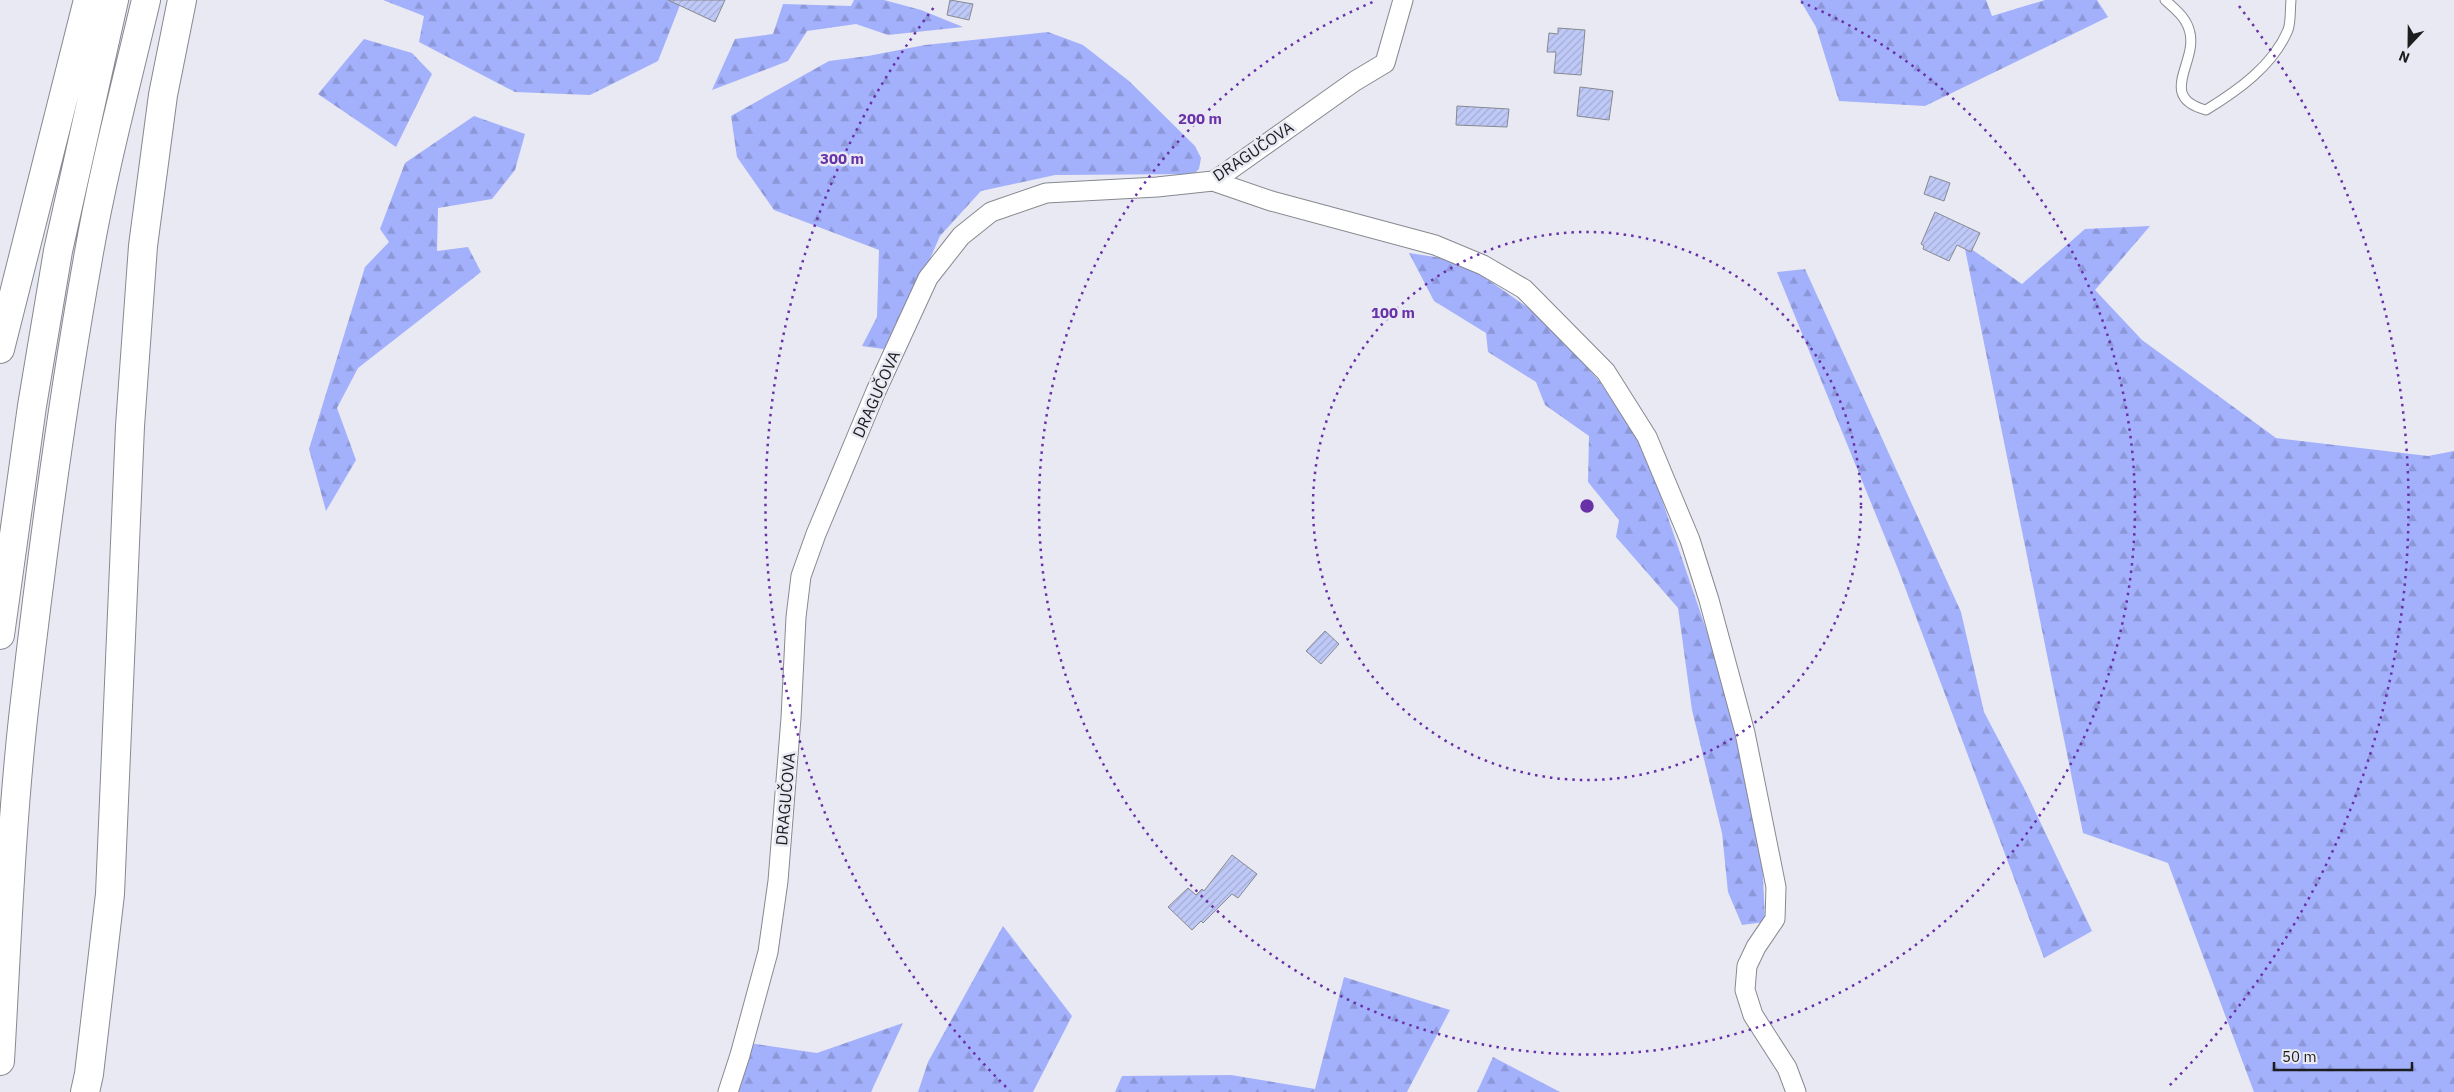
<svg xmlns="http://www.w3.org/2000/svg" width="2454" height="1092" font-family="'IBM Plex Sans',sans-serif">
<style>
.forest{fill:url(#forest-firs)}
.building{fill:url(#building-hatch);stroke:#878990}
.lines{fill:none;stroke-linecap:round;stroke-linejoin:round}
.service-casing{stroke:#878990;stroke-width:11}
.minor-casing{stroke:#878990;stroke-width:21}
.motorway-casing{stroke:#878990;stroke-width:30}
.service{stroke:#fff;stroke-width:9}
.minor{stroke:#fff;stroke-width:19}
.motorway{stroke:#fff;stroke-width:28}
.ring{fill:none;stroke:#6831a8;stroke-width:2.5;stroke-dasharray:2.5 5}
.labels{text-anchor:middle;dominant-baseline:central;stroke-width:5;stroke-linejoin:round;paint-order:stroke}
.street-label{font-size:16px;fill:#1c1d1f;stroke:#e8e9f2}
.centre{fill:#6831a8;stroke:#e8e9f2;stroke-width:2.5}
.ring-label{font-size:15px;text-anchor:middle;font-weight:bold;fill:#6831a8;stroke:#e8e9f2;stroke-width:5;stroke-linejoin:round;paint-order:stroke}
</style>
<defs>
<pattern id="forest-firs" width="22" height="20" patternUnits="userSpaceOnUse" patternTransform="scale(1.25)"><rect width="22" height="20" fill="#a3b0fc"/><path d="M5 1l3.5 6h-7zM16 11l3.5 6h-7z" fill="#8c97d8"/></pattern>
<pattern id="building-hatch" width="6" height="6" patternUnits="userSpaceOnUse" patternTransform="scale(1.25)"><rect width="6" height="6" fill="#bfc9f7"/><path d="M-1 1l2-2M0 6l6-6M5 7l2-2" fill="none" stroke="#a4acd3"/></pattern>
</defs>
<rect width="100%" height="100%" fill="#e8e9f2"/>
<path class="forest" d="M383 0H682L658 61 590 95 515 92 419 42 424 16Z
M854 0H884L921 10 963 27 888 35 856 24 807 31 788 61 712 90 735 39 773 34 783 4 851 6Z
M1800 0H1986L1992 16 2045 0H2097L2108 17 1925 106 1839 101 1816 27Z
M1048 32 1083 45 1129 81 1195 146 1201 158 1199 169 1194 174 1055 175 981 191 940 236 890 350 862 346 877 317 879 250 774 210 737 157 731 116 829 61 868 56 925 45Z
M364 39 412 53 432 74 396 147 318 94Z
M474 116 525 134 515 170 492 199 438 208 437 251 468 247 481 272 358 368 337 408 356 460 326 511 309 449 365 267 389 242 380 229 405 163Z
M2150 226 2095 290 2142 340 2276 438 2428 456 2454 451V1092H2254L2168 863 2083 833 1964 244 2022 284 2085 229Z
M1409 253 1461 261 1543 318 1600 382 1646 453 1721 673 1762 855 1765 922 1742 925 1728 892 1722 833 1692 710 1678 608 1616 537 1619 520 1588 482 1589 436 1545 405 1536 382 1488 352 1486 333 1434 301Z
M1805 269 1961 612 1984 712 2024 788 2092 931 2044 958 1898 569 1777 272Z
M1003 926 1072 1016 1033 1092H918L928 1062Z
M1344 977 1450 1010 1407 1092H1115L1122 1076 1231 1075 1315 1089Z
M903 1023 871 1092H733L749 1043 817 1053Z
M1493 1057 1560 1092H1477Z"/>
<path class="building" d="M668 0H725L715 22Z
M950 0 973 4 969 20 947 15Z
M1558 28 1585 30 1581 75 1554 73 1556 52H1547L1549 33 1558 34Z
M1580 87 1613 91 1609 120 1577 116Z
M1457 106 1509 109 1507 127 1456 125Z
M1930 176 1950 183 1944 201 1924 194Z
M1935 212 1980 233 1971 252 1957 245 1949 261 1923 249 1924 246 1921 244Z
M1325 631 1339 644 1321 664 1306 651Z
M1232 855 1257 874 1238 898 1232 894 1203 923 1201 921 1192 930 1168 907 1188 888 1196 895 1202 889 1204 891Z"/>
<g class="lines">
<defs>
<path id="service" d="M2165 0C2176 10 2187 18 2190 33 2197 63 2157 97 2206 110 2237 91 2273 66 2288 30 2291 22 2290 9 2291 0"/>
<path id="minor" d="M1213 181 1271 201 1435 245 1483 265 1524 289 1606 372 1647 437 1690 540 1709 600 1745 733 1776 887 1775 919 1756 947 1747 966 1745 990 1753 1015 1787 1068 1796 1092
M728 1092 740 1055 768 952 778 881 791 718 796 617 801 576 816 534 876 391 928 278 961 236 991 212 1046 193 1157 187 1213 181 1224 174 1355 81 1385 63 1403 0"/>
<path id="motorway" d="M0 349 88 0
M0 635 32 406 58 251 114 0
M0 1061C7 941 11 820 25 701 42 553 62 404 88 258 103 171 126 85 146 0
M85 1092 89 1074 110 894 130 426 143 246 163 95 182 0"/>
</defs>
<use href="#service" class="service-casing"/>
<use href="#minor" class="minor-casing"/>
<use href="#motorway" class="motorway-casing"/>
<use href="#service" class="service"/>
<use href="#minor" class="minor"/>
<use href="#motorway" class="motorway"/>
</g>
<g class="ring">
<circle cx="1587" cy="506" r="274"/>
<path d="M1801 2A548 548 0 1 1 1373 2"/>
<path d="M1006 1087A822 822 0 0 1 935 6M2239 6A822 822 0 0 1 2168 1087"/>
</g>
<g class="labels">
<g class="street-label">
<text transform="translate(1253 151) rotate(-34)">DRAGUČOVA</text>
<text transform="translate(876 394) rotate(-66)">DRAGUČOVA</text>
<text transform="translate(785 799) rotate(-85)">DRAGUČOVA</text>
</g>
</g>
<circle cx="1587" cy="506" r="8" class="centre"/>
<g class="ring-label">
<text x="1200" y="124">200 m</text>
<text x="842" y="164">300 m</text>
<text x="1393" y="318">100 m</text>
</g>
<g transform="translate(2409 45) rotate(202)" stroke="#e8e9f2" stroke-width="4" paint-order="stroke">
<path d="M0-4L9 19L0 12L-9 19Z" fill="#1c1d1f"/>
<text y="-8" font-size="14" font-weight="bold" text-anchor="middle" fill="#1c1d1f">N</text>
</g>
<path d="M2274 1062v8h138v-8" fill="none" stroke="#1c1d1f" stroke-width="2.5"/>
<text x="2282" y="1062" font-size="15" fill="#1c1d1f" stroke="#e8e9f2" stroke-width="4" paint-order="stroke">50 m</text>
</svg>
